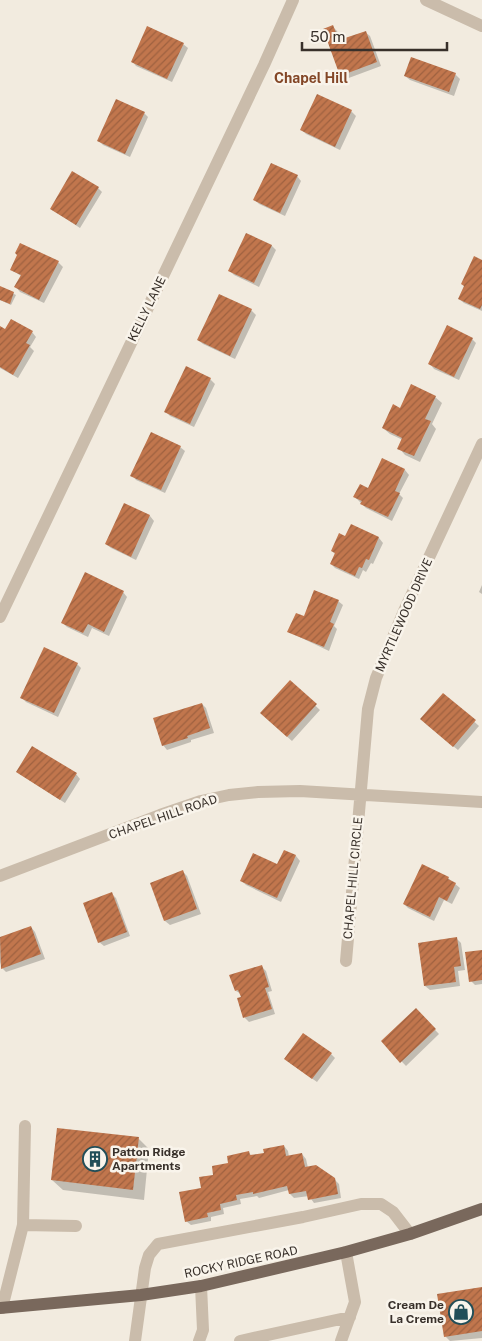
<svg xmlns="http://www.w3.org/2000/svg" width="482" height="1341" font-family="'Public Sans',sans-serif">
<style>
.shadow{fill:#0003}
.building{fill:url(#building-hatch)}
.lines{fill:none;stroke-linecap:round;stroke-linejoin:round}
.minor{stroke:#cabcab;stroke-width:12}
.major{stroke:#79685c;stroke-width:12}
.labels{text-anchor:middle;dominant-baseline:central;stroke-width:5;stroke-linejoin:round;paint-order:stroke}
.street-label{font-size:12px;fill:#38302a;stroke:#f9f4eb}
.poi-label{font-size:12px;font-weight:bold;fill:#38302a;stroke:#f9f4eb;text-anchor:start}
.neighbourhood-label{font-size:14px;font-weight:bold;fill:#834626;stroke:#f9f4eb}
</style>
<defs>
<pattern id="building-hatch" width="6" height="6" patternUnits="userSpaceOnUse" patternTransform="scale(1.25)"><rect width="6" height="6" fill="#c1764d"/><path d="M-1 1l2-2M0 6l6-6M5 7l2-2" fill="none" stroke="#9e6140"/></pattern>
</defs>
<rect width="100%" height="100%" fill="#f2ebdf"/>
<path class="shadow" d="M333 27 337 31 341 41 365 32 370 36 381 66 346 79 341 75Z
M183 44 188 48 172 82 136 66 132 61Z
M455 74 460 79 454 96 410 80 405 76Z
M318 96 351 111 356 116 340 150 306 134 302 130Z
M144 113 148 117 130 157 103 145 98 140Z
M297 176 301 181 285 216 259 204 255 200Z
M98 188 102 192 80 228 51 209Z
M247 234 272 246 276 250 259 287 234 275 230 271Z
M58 262 63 267 44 303 20 292 16 287 21 276 12 270Z
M482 262V311L464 303 459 299Z
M0 287 16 295 11 305 0 300Z
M219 295 251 310 256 315 235 359 203 344 198 340Z
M0 328 6 331 32 332 36 337 30 347 34 351 18 378 0 368Z
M472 339 476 343 459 380 434 369 430 364Z
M210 379 215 384 194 427 170 416 166 412Z
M435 397 442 403 432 424 436 429 420 462 405 455 399 448 403 440 390 434 383 428 401 409Z
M180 447 185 451 165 493 136 480 132 475Z
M382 460 405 470 409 475 399 494 403 498 392 521 366 508 355 497 368 489Z
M125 505 150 516 154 521 136 560 111 548 106 544Z
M351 526 379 538 383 543 373 564 371 563 366 572 363 570 359 579 335 568 331 564 335 554 332 551 346 538Z
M482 585V594L479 592Z
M123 592 127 597 109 636 92 628 88 637 67 627 62 622Z
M338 601 343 605 334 626 337 629 329 651 291 633 304 617Z
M77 664 81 668 58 717 26 702 21 697Z
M290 682 320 710 292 741 266 718Z
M443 694 479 726 458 750 426 724Z
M202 704 206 708 214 733 191 740V742L167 750 163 745Z
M17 772 76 774 80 779 65 803Z
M284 851 296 856 300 861 281 902 246 885 242 881 278 866Z
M183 872 187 876 201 914 170 925 165 921 151 883Z
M448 878 460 888 452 904 444 900 434 921 408 908 404 904Z
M111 893 116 898 130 936 104 946 99 942Z
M31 927 35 932 45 959 6 972 2 968 0 962V938Z
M457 939 461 943 465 970 458 971 460 986 430 990 425 986Z
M482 951V984L475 985 471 981Z
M261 966 266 971 272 991 268 992 275 1014 249 1022 245 1018 241 994 236 991Z
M416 1010 439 1034 406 1066 382 1041Z
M331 1054 335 1058 317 1082 290 1063Z
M138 1138 149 1149 144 1200 63 1190 52 1180Z
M284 1146 288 1151 289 1157 302 1154 306 1159 308 1168 334 1179 339 1184 341 1198 314 1203 309 1196 294 1198 290 1194 289 1190 259 1198 257 1196 240 1199 241 1204 223 1208 224 1214 211 1217V1221L191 1225 186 1221 203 1189 214 1176 230 1164 249 1153 252 1156 265 1154Z
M482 1288V1338L450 1341 445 1336Z"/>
<path class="building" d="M333 25 339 40 366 31 377 62 340 76 323 29Z
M147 26 184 43 167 79 131 62Z
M411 57 456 73 449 92 404 76Z
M317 94 352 110 335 147 300 130Z
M116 99 145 112 125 154 97 141Z
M271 163 298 175 280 213 253 200Z
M72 171 99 187 76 225 50 209Z
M246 233 272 245 254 283 228 271Z
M20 243 59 261 39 300 14 287 21 275 10 270 17 255 15 253Z
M474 256 482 260V305L480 309 458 299 464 286 461 284Z
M0 286 14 292 10 304 0 300Z
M219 294 252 309 230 356 197 340Z
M11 319 33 331 26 343 30 345 13 375 0 367V326L5 329Z
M447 325 473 338 454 377 428 364Z
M186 366 211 378 190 424 164 412Z
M411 384 436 396 425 419 431 421 414 456 397 449 402 438 382 428 393 404 400 408Z
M151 432 181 446 161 490 130 476Z
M382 458 405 469 395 491 400 493 388 517 360 504 362 501 353 497 360 484 368 488Z
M124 503 150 515 131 557 105 544Z
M351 524 379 537 369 560 366 559 362 568 359 567 355 576 330 564 335 553 331 551 339 533 345 536Z
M85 572 124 591 104 632 88 624 83 633 61 623Z
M314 590 339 600 330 622 334 624 324 647 287 632 296 613 304 616Z
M44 647 78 663 54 713 20 698Z
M290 680 317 704 287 737 260 713Z
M443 693 476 720 453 747 420 719Z
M202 703 210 728 187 736 188 738 162 746 153 718Z
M32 746 77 773 60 800 16 772Z
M284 850 296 855 277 898 240 881 253 853 277 864Z
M422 864 449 877 448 879 456 883 447 901 439 897 430 917 403 904Z
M183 870 197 909 164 921 150 883Z
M112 892 127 932 98 943 83 903Z
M31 926 41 954 1 969 0 937Z
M457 937 461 966 454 967 456 982 424 986 418 943Z
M482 950V980L469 982 465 952Z
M262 965 269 987 265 988 272 1009 243 1018 237 998 241 997 238 990 235 991 229 975Z
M416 1008 436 1029 400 1063 381 1041Z
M303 1033 332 1053 312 1079 284 1059Z
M57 1128 139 1137 133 1190 51 1180Z
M284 1145 286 1156 302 1153 305 1167 316 1165 335 1178 338 1194 308 1200 306 1191 289 1194 287 1186 253 1194V1192L236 1195 237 1200 220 1204 221 1210 207 1213 208 1217 185 1222 179 1192 201 1188 199 1177 213 1175 212 1166 228 1163 227 1156 249 1151 250 1155 264 1153 263 1149Z
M482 1287V1331L444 1337 437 1294Z"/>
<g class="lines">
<path class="minor" d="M426 0 482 26
M0 617 264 65 293 0
M0 876 160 815 201 801 229 795 258 792 300 791 482 802
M346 961 368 709 376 678 404 611 482 444
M23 1225 76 1226
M2 1308 23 1225 25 1126
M135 1341 145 1268 149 1255 158 1244 303 1217 361 1204H381L393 1212 410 1234
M199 1341 203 1330 201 1286
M240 1341 350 1317
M341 1341 355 1302 346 1252"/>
<path class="major" d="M0 1308 141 1295 201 1286 346 1252 410 1234 482 1209"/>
</g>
<defs>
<symbol id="building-ring" viewBox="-11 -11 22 22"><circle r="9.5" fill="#f9f4eb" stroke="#214e58" stroke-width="1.5"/><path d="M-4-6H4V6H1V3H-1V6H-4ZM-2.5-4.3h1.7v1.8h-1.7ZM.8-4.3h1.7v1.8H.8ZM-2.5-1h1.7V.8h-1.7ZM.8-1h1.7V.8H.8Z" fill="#214e58"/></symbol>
<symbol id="shop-ring" viewBox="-11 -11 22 22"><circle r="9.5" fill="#f9f4eb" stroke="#214e58" stroke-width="1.5"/><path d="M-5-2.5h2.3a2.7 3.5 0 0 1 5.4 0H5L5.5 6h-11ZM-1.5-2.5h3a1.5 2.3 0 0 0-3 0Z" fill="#214e58"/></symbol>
</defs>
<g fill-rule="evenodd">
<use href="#building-ring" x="81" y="1145" width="28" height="28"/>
<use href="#shop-ring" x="447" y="1298" width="28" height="28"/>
</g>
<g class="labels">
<g class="street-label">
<text transform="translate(147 309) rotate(-64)">KELLY LANE</text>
<text transform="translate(404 615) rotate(-66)">MYRTLEWOOD DRIVE</text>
<text transform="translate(163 817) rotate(-19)">CHAPEL HILL ROAD</text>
<text transform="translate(353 878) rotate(-85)">CHAPEL HILL CIRCLE</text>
<text transform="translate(241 1262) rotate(-12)">ROCKY RIDGE ROAD</text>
</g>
<g class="poi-label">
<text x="112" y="1152">Patton Ridge<tspan x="112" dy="14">Apartments</tspan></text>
<text x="444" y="1305" text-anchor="end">Cream De<tspan x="444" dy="14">La Creme</tspan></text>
</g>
<g class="neighbourhood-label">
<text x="311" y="78">Chapel Hill</text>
</g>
</g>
<path d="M302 42v8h145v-8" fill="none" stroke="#38302a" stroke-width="2.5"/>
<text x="310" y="42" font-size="15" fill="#38302a" stroke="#f9f4eb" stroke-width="4" paint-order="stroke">50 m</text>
</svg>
